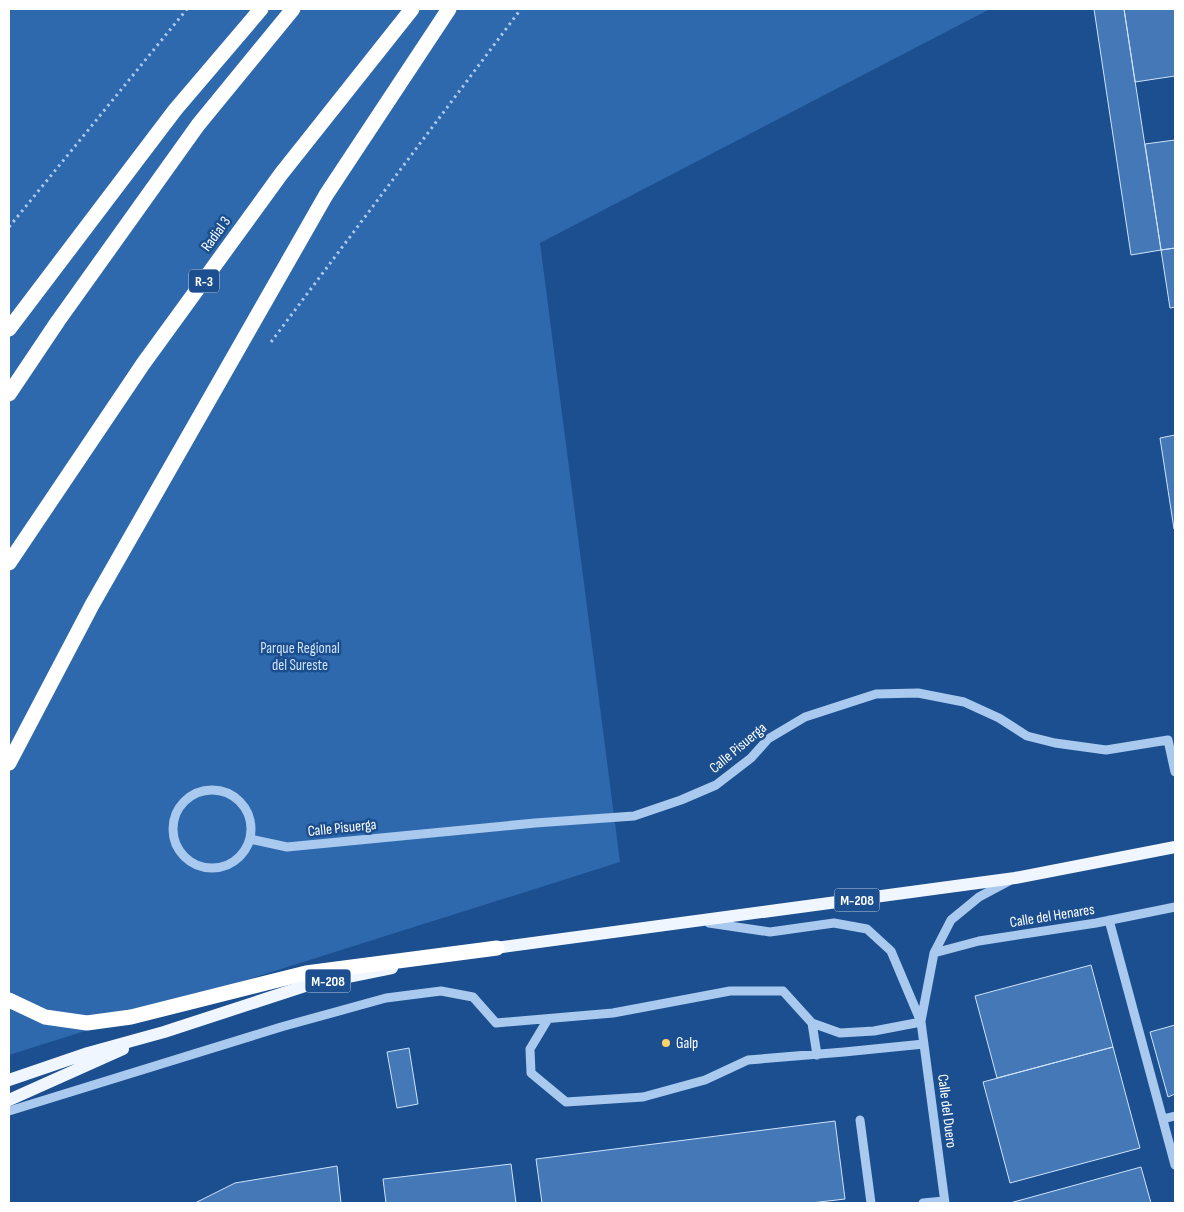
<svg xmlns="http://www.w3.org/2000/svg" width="1184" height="1212" font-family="'Sofia Sans Condensed',sans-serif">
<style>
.green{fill:#2e69ad}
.building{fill:#4478b7;stroke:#cfe3fa}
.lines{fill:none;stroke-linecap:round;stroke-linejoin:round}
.path{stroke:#a9c9ee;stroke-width:3;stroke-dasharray:2.5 4;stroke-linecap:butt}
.minor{stroke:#a9c9ee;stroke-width:9}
.major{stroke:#f0f6ff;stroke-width:12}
.highway{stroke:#fff;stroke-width:15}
.poi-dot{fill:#ffd166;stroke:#1b4f8f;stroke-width:2}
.labels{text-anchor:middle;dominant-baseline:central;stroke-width:5;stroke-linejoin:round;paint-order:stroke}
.shield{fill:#1b4f8f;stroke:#bbcadd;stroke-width:1}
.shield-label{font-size:14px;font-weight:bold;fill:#fff}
.street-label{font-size:15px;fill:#fff;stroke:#1b4f8f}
.park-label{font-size:15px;fill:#cfe3fa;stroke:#1b4f8f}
.poi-label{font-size:15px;fill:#fff;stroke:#1b4f8f;text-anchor:start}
</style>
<rect width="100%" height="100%" fill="#1b4f8f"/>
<path class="green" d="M9 9H990L540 243 620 862 9 1055Z"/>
<path class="building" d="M1094 9H1124L1161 250 1131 255Z
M1124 9H1175V76L1135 82Z
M1175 140V248L1161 250 1145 144Z
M1175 248V307L1170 308 1161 250Z
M1175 435V529H1174L1160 438Z
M1091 965 1113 1047 997 1078 975 996Z
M1175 1025V1094L1168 1097 1150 1032Z
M1113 1047 1140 1148 1010 1183 983 1082Z
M409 1048 418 1104 397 1108 387 1052Z
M835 1121 845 1199 811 1203H542L536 1159Z
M511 1164 516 1203H386L383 1179Z
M337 1166 341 1203H195L235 1183Z
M1141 1167 1151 1203H1010Z"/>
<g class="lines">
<path class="path" d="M9 227 187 9
M271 342 521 9"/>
<path class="minor" d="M173 829a39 39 0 1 1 78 0a39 39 0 1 1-78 0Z
M250 839 287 847 535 823 634 816 681 800 716 785 751 758 768 739 805 717 876 694 918 693 964 702 999 718 1027 736 1055 743 1106 750 1168 740 1175 772
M1109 920 1175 1165
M709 923 770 932 834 923 867 929 891 951 921 1022 945 1203
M934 953 979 941 1096 923 1175 907
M548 1019 530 1049 531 1073 566 1102 643 1097 705 1080 748 1060 844 1052 924 1044
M921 1021 934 953 951 920 979 897 1009 881
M812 1023 817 1055
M9 1111 281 1027 386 998 441 991 473 997 496 1023 613 1013 730 991H783L812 1023 840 1033 874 1031 921 1022
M1163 1119 1175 1116
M860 1120 871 1203
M923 1203 944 1201"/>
<path class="major" d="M488 949 1015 878 1175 847
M9 1080 88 1053 164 1032 308 985 392 968
M9 1100 123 1049"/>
<path class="highway" d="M9 329 175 110 261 9
M9 394 58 321 198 125 293 9
M9 563 143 364 281 174 412 9
M9 763 92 605 326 195 449 9
M9 1000 45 1017 87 1023 131 1017 306 973 497 948"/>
</g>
<circle class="poi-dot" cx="666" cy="1043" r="5"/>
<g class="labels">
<g class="shield">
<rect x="189" y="269.5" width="30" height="23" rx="4"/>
<rect x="834.5" y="888.5" width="45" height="23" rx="4"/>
<rect x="305.5" y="969.5" width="45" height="23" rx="4"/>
</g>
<g class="shield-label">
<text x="204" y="281">R-3</text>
<text x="857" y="900">M-208</text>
<text x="328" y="981">M-208</text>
</g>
<g class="street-label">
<text transform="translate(216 234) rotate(-54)">Radial 3</text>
<text transform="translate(738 748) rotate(-40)">Calle Pisuerga</text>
<text transform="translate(342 828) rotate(-6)">Calle Pisuerga</text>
<text transform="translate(1052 916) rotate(-9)">Calle del Henares</text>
<text transform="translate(947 1111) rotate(83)">Calle del Duero</text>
</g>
<g class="park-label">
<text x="300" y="648">Parque Regional<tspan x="300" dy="17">del Sureste</tspan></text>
</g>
<g class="poi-label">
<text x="676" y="1043">Galp</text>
</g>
</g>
<rect width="1184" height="1212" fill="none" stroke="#ffffff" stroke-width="20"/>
</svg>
